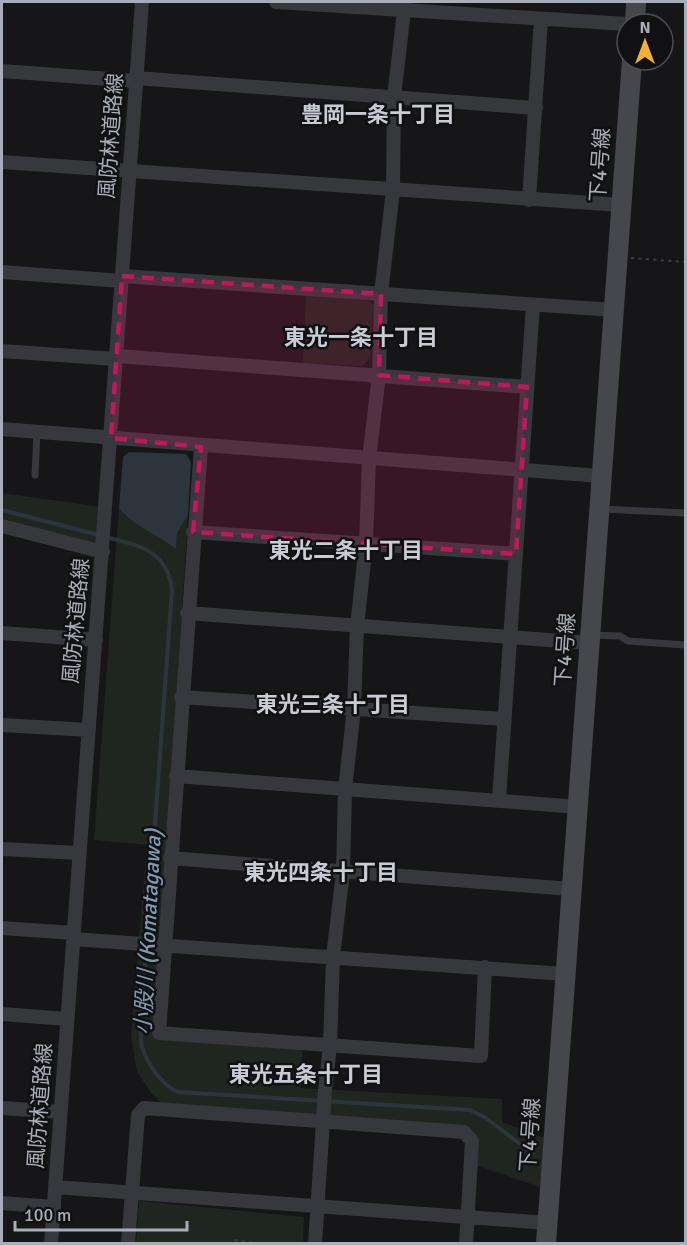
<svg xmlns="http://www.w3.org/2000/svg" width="687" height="1245" font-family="Signika,'Noto Sans JP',sans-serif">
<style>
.green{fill:#1e261f}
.water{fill:#2c353c}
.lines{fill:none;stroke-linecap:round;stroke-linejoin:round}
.stream{stroke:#2c353c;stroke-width:4}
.path{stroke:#3d3f44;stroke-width:2;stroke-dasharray:3 4.5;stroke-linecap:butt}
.lane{stroke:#37383d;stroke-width:7}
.street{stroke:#37383d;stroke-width:14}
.secondary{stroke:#45474d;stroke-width:20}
.marked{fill:#c2185b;fill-opacity:0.2;stroke:#c2185b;stroke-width:4.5;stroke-dasharray:12 8;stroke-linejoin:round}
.labels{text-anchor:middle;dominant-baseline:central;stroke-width:5;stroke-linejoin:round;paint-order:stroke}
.street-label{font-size:21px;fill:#a8adb8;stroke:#111113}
.neighbourhood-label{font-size:22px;font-weight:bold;fill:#c9ccd4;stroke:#111113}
.water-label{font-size:22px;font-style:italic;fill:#7f9bb3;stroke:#111113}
</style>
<rect width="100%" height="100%" fill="#161618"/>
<path class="green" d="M306 295 366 298 373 305 370 358 362 366 303 363Z
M2 493 102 507 100 545 2 521Z
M119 508C134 527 157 534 176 548L177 533 188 515 155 1034 303 1047 300 1088 502 1099V1122L545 1138 543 1188 472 1164 470 1136 168 1109 152 1094 137 1072 131 1036 147 845 94 840Z
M139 1201 304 1217 303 1243H136Z"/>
<path class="water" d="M129 452 186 454 191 462 188 515 177 533 176 549C157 534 134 527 119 508L123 457Z"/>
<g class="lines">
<path class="stream" d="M2 510 99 535
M106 537C140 546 167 550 172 590L141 1017C141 1026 140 1038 142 1047 147 1063 162 1086 178 1092L470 1110 486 1118 533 1154"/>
<path class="path" d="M631 258 686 262
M228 1244 234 1240 267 1244"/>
<path class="lane" d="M35 475 37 432
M601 509 686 513
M592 635 620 636 628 641 686 645"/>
<path class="street" d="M276 2 627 24
M2 71 136 81
M136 78 536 108
M2 162 621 205
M529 200 541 19
M2 272 122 281
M122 276 614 310
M2 351 116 359
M117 356 527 387
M2 429 601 476
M201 447 159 1033 481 1056 485 967
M2 526 103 552
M193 532 516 554
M187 613 589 643
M2 633 96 640
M181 697 503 719
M2 725 89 730
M176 776 578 807
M499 800 533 305
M2 849 79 853
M170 858 571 889
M2 928 73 933
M73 939 565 974
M2 1014 67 1019
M2 1108 60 1112
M55 1187 548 1223
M2 1203 54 1207
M51 1244 142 2
M128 1244 138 1115 144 1108 464 1132 472 1141 466 1244
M315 1244 325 1090 330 1046 333 957 343 872 345 790 354 708 357 626 366 544 369 459 379 375 381 294 393 190 394 97 405 2"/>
<path class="secondary" d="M635 24 636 2
M546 1244 632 60"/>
</g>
<path class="marked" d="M122 276 381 294 379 375 527 387 516 554 193 532 201 447 111 438Z"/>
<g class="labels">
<g class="street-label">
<text transform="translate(111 136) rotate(-86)">風防林道路線</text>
<text transform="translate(600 165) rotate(-86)">下4号線</text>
<text transform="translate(76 621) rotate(-85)">風防林道路線</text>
<text transform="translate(565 650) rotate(-86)">下4号線</text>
<text transform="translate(40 1106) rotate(-86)">風防林道路線</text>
<text transform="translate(530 1135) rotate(-86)">下4号線</text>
</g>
<g class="neighbourhood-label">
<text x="378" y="114">豊岡一条十丁目</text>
<text x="361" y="337">東光一条十丁目</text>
<text x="346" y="550">東光二条十丁目</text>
<text x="333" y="704">東光三条十丁目</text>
<text x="321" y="872">東光四条十丁目</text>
<text x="306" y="1074">東光五条十丁目</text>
</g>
<g class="water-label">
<text transform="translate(148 932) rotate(-87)">小股川 (Komatagawa)</text>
</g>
</g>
<rect width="687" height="1245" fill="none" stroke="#a8adb8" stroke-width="6"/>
<g transform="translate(645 42)"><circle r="28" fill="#111113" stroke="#4d4f55" stroke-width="1.5"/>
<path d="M0-4.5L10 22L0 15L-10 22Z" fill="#f2b134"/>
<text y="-9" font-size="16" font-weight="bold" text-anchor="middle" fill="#a8adb8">N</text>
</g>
<path d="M15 1221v9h172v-9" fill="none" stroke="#a8adb8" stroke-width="3"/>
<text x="24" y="1221" font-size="18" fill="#a8adb8" stroke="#111113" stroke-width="4.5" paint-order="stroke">100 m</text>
</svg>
